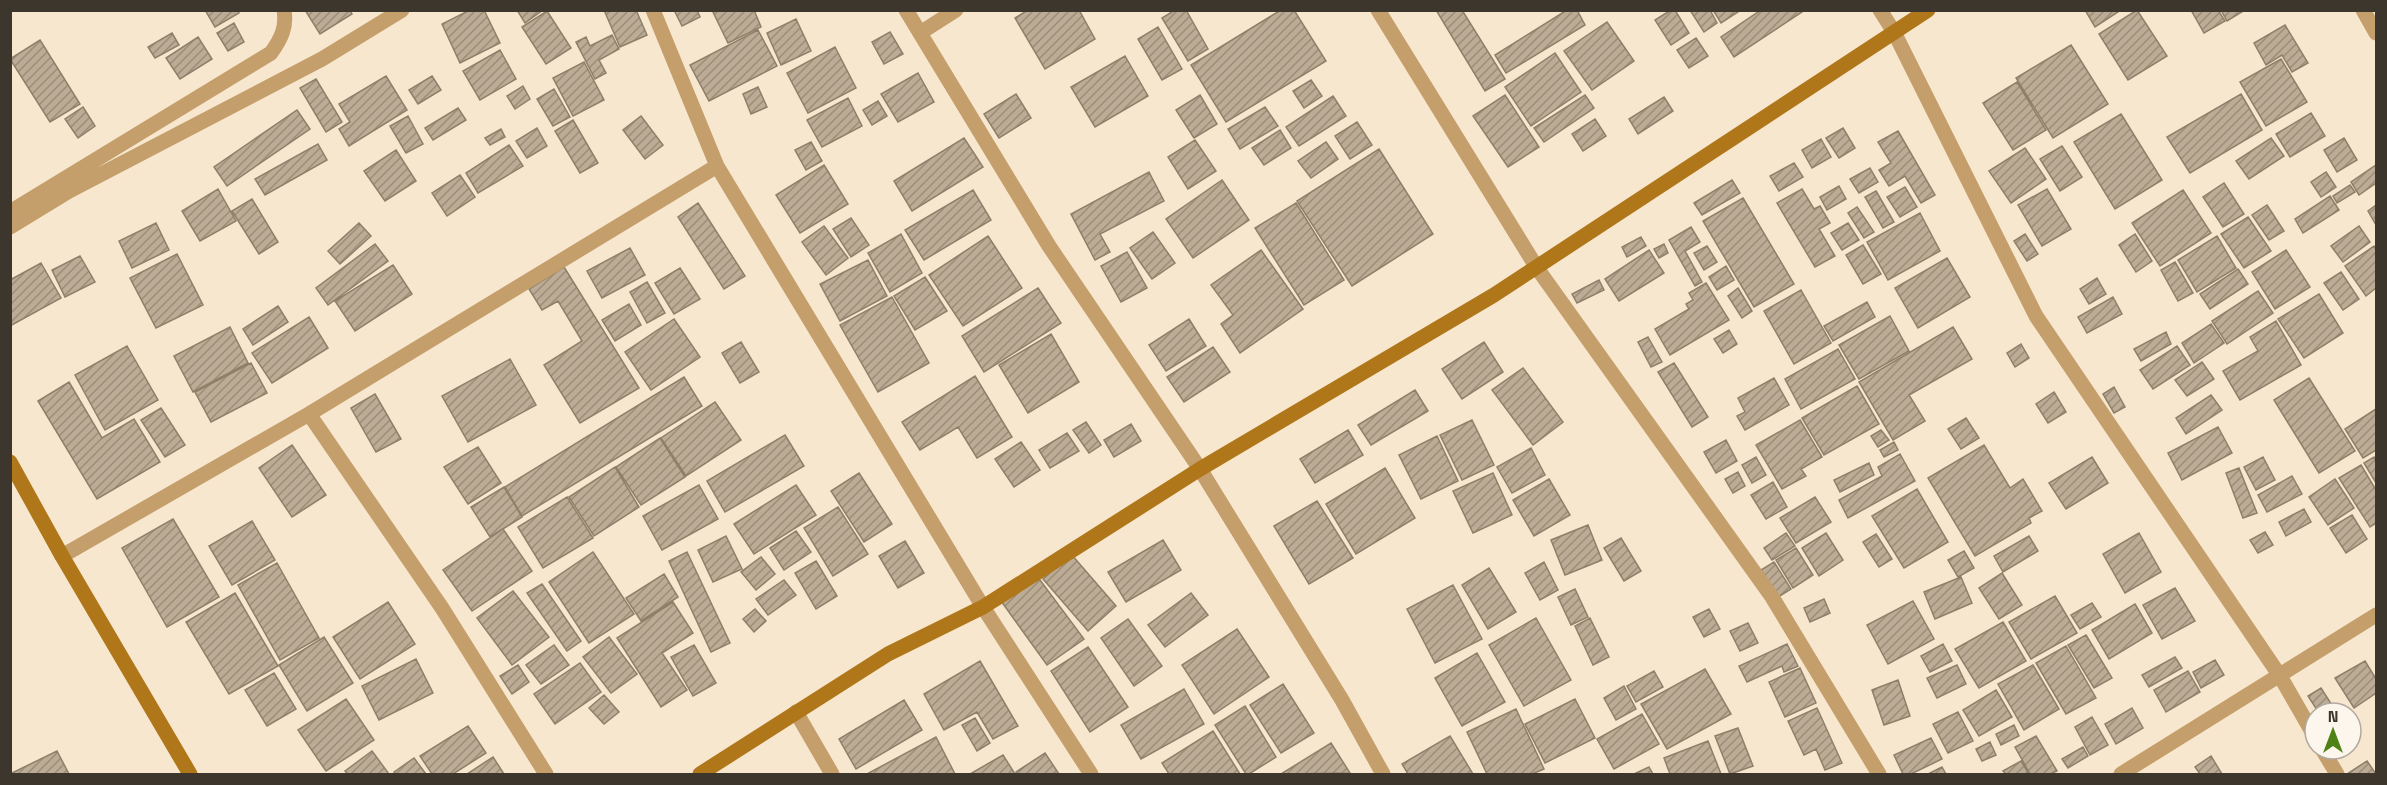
<svg xmlns="http://www.w3.org/2000/svg" width="2387" height="785" font-family="'Space Grotesk',sans-serif">
<style>
.building{fill:url(#building-hatch);stroke:#8e7f69;stroke-width:1.5}
.lines{fill:none;stroke-linecap:round;stroke-linejoin:round}
.street{stroke:#c49e6b;stroke-width:15}
.secondary{stroke:#b0771a;stroke-width:15}
</style>
<defs>
<pattern id="building-hatch" width="6" height="6" patternUnits="userSpaceOnUse" patternTransform="scale(1.5)"><rect width="6" height="6" fill="#bcac95"/><path d="M-1 1l2-2M0 6l6-6M5 7l2-2" fill="none" stroke="#9a8d7a"/></pattern>
</defs>
<rect width="100%" height="100%" fill="#f8e7cf"/>
<path class="building" d="M205 10H238L239 13 215 27Z
M305 10H350L352 14 320 34Z
M470 10H484L500 43 460 63 442 24Z
M517 10H543L525 23Z
M604 10H636L647 35 620 47Z
M674 10H697L700 17 682 26Z
M717 10H754L761 27 728 43 713 12Z
M1028 10H1079L1095 39 1045 69 1015 18Z
M1175 10H1186L1208 49 1188 61 1162 18Z
M1281 10H1294L1326 61 1226 122 1191 65Z
M1436 10H1462L1505 79 1485 91Z
M1567 10H1577L1585 25 1506 73 1495 55Z
M1671 10H1675L1689 33 1671 45 1655 20Z
M1690 10H1710L1717 23 1704 32Z
M1713 10H1741L1721 23Z
M1761 10H1805L1734 57 1721 37Z
M2085 10H2121L2095 27Z
M2137 10 2167 56 2128 80 2099 34Z
M2191 10H2218L2225 21 2204 33Z
M2221 10H2245L2227 21Z
M547 11 571 48 546 64 522 27Z
M796 19 811 51 781 65 767 33Z
M1607 22 1634 61 1592 90 1564 51Z
M234 23 244 42 228 51 217 33Z
M2285 25 2308 63 2292 72 2282 55 2266 65 2254 43Z
M1158 27 1182 69 1162 80 1138 39Z
M758 30 777 66 709 101 690 65Z
M890 32 903 54 884 64 872 42Z
M172 33 179 45 155 58 148 47Z
M612 35 619 49 599 60 606 73 595 79 576 42 586 37 590 46Z
M198 37 212 59 180 79 166 58Z
M1696 38 1708 56 1689 68 1677 50Z
M40 40 80 104 50 122 10 59Z
M2071 45 2108 104 2053 138 2016 78Z
M835 47 856 88 808 113 787 73Z
M500 50 516 79 480 100 463 71Z
M1555 53 1581 92 1531 126 1505 87Z
M1125 56 1148 96 1095 127 1071 87Z
M2281 59 2307 102 2266 126 2240 82Z
M584 62 604 100 573 116 553 78Z
M918 73 934 102 898 122 881 94Z
M386 76 407 110 349 146 339 129 350 122 339 104Z
M432 76 441 90 418 104 409 90Z
M316 79 342 122 326 132 300 88Z
M1311 80 1322 96 1304 108 1293 91Z
M2017 82 2046 130 2013 150 1983 103Z
M523 86 530 99 515 109 507 96Z
M758 87 767 107 751 114 743 94Z
M554 89 570 117 553 126 537 99Z
M1016 94 1031 118 999 138 984 114Z
M2241 94 2262 130 2190 173 2167 137Z
M1200 95 1217 124 1194 138 1176 110Z
M1505 95 1539 147 1508 167 1473 116Z
M1585 95 1594 108 1544 142 1534 128Z
M1333 96 1346 116 1299 146 1286 127Z
M1664 97 1673 111 1638 134 1629 119Z
M848 98 862 126 822 147 807 120Z
M878 101 887 116 872 125 863 110Z
M83 107 95 126 78 138 65 119Z
M1265 107 1278 126 1240 149 1228 129Z
M458 108 466 120 433 140 425 128Z
M297 110 310 129 227 186 214 167Z
M2311 113 2325 136 2290 157 2276 134Z
M2121 114 2162 180 2115 209 2074 142Z
M408 116 423 144 406 153 390 126Z
M641 116 663 145 645 159 623 130Z
M1595 119 1606 136 1583 151 1572 134Z
M573 120 598 163 580 173 555 131Z
M1357 122 1372 145 1350 159 1335 136Z
M537 128 547 146 527 158 516 141Z
M1843 128 1855 148 1839 158 1826 138Z
M501 129 505 137 490 145 485 138Z
M1280 130 1291 148 1264 165 1252 148Z
M1898 131 1935 195 1921 203 1905 176 1889 186 1879 170 1891 163 1878 142Z
M964 138 983 167 912 211 894 181Z
M2271 138 2284 156 2249 179 2236 161Z
M2344 138 2357 160 2337 172 2324 150Z
M1821 139 1831 157 1812 168 1802 150Z
M1195 140 1216 171 1188 189 1168 157Z
M811 142 822 161 806 170 795 150Z
M1326 142 1338 159 1311 178 1298 161Z
M318 144 327 160 265 195 255 179Z
M509 145 523 166 478 193 466 173Z
M2062 146 2082 177 2060 191 2040 159Z
M2025 148 2046 179 2011 203 1989 171Z
M1379 149 1433 234 1352 286 1297 201Z
M396 150 416 181 385 201 364 171Z
M1794 163 1803 177 1779 191 1770 176Z
M824 165 848 204 800 233 776 195Z
M2376 165V183L2359 195 2351 182Z
M1870 168 1878 182 1859 193 1850 179Z
M1149 172 1164 201 1100 234 1110 252 1095 260 1071 214Z
M2326 172 2336 187 2321 197 2311 182Z
M460 175 475 197 447 216 432 193Z
M1222 180 1249 220 1193 258 1166 219Z
M1732 180 1740 193 1702 215 1694 203Z
M2224 183 2244 214 2223 227 2203 197Z
M2350 185 2355 192 2337 203 2333 196Z
M1839 186 1846 199 1827 210 1820 197Z
M1905 187 1917 207 1900 217 1887 197Z
M218 189 236 221 200 241 182 211Z
M1802 189 1814 209 1820 206 1830 223 1819 229 1835 256 1815 267 1777 203Z
M2047 189 2071 229 2042 246 2018 205Z
M973 190 991 220 924 260 905 230Z
M2183 190 2211 233 2160 266 2132 223Z
M1876 191 1894 222 1883 228 1865 197Z
M2330 196 2339 210 2303 233 2295 219Z
M1743 198 1794 284 1754 307 1703 221Z
M252 199 278 242 259 254 232 211Z
M698 203 745 276 724 289 678 217Z
M1296 203 1344 280 1304 305 1255 228Z
M2267 205 2284 231 2269 240 2252 215Z
M2376 205V225L2368 211Z
M1857 207 1874 232 1864 238 1848 213Z
M1920 213 1940 251 1888 280 1867 242Z
M2248 217 2271 251 2244 268 2221 234Z
M851 218 869 245 851 257 833 229Z
M156 223 169 250 132 268 119 241Z
M359 223 371 236 340 264 328 251Z
M1848 223 1859 240 1842 250 1831 233Z
M824 226 848 258 826 275 802 242Z
M2359 226 2370 242 2343 262 2331 246Z
M1691 227 1700 242 1685 251 1702 282 1695 286 1669 240Z
M1153 232 1175 263 1152 279 1130 248Z
M901 234 922 273 890 292 868 253Z
M2025 234 2038 254 2027 261 2014 241Z
M2135 234 2152 261 2136 272 2119 245Z
M988 236 1022 288 963 326 929 275Z
M2217 236 2236 268 2197 292 2178 260Z
M1641 237 1646 246 1627 257 1622 247Z
M375 244 388 261 328 305 316 288Z
M1664 244 1668 253 1659 258 1654 249Z
M1863 245 1881 274 1863 284 1846 255Z
M1707 246 1717 262 1704 270 1694 253Z
M2374 246 2376 250V288L2366 296 2345 266Z
M630 248 645 275 602 298 587 271Z
M1261 250 1303 309 1240 353 1221 324 1233 315 1211 285Z
M1649 250 1664 273 1619 301 1605 279Z
M2286 250 2310 287 2275 309 2252 272Z
M1127 252 1147 288 1121 302 1101 266Z
M177 254 203 305 156 328 130 278Z
M80 256 95 282 65 297 52 270Z
M1947 258 1970 297 1918 328 1895 288Z
M868 260 887 296 840 321 820 284Z
M2175 262 2193 293 2178 301 2161 270Z
M41 263 61 298 10 326V280Z
M393 265 412 294 355 331 335 301Z
M1726 266 1734 280 1717 290 1709 277Z
M564 267 639 388 580 423 544 365 582 341 558 301 542 310 529 289Z
M680 268 700 299 674 314 655 283Z
M2238 269 2248 284 2210 309 2200 294Z
M2341 272 2359 299 2343 310 2324 283Z
M925 277 947 311 915 330 894 296Z
M2097 278 2106 294 2089 304 2080 289Z
M1599 280 1604 290 1577 303 1572 294Z
M647 282 665 313 647 323 630 292Z
M1706 283 1729 320 1670 355 1655 329 1689 309 1686 304 1693 300 1689 293Z
M1038 288 1061 323 984 372 962 336Z
M1738 288 1752 311 1742 318 1728 296Z
M1801 290 1831 343 1794 364 1764 311Z
M2258 291 2273 313 2227 344 2212 321Z
M2319 294 2343 333 2304 358 2278 319Z
M892 297 929 363 878 392 840 325Z
M2113 297 2122 314 2087 333 2078 317Z
M1867 302 1875 317 1833 341 1824 326Z
M629 304 641 325 615 341 602 320Z
M278 306 288 322 253 345 243 329Z
M1890 316 1909 351 1859 379 1839 345Z
M309 317 328 348 272 383 252 353Z
M674 319 700 357 651 390 625 352Z
M1189 319 1206 346 1166 371 1149 345Z
M2276 321 2301 365 2240 400 2223 371 2258 351 2250 337Z
M2211 324 2224 343 2194 363 2182 343Z
M230 327 248 363 193 392 174 356Z
M1953 327 1972 359 1909 395 1925 421 1893 440 1859 382Z
M1729 330 1737 344 1723 353 1714 339Z
M2166 332 2171 344 2141 361 2134 349Z
M1051 334 1079 382 1028 413 999 365Z
M1648 337 1662 362 1651 367 1638 342Z
M741 342 759 372 740 383 722 353Z
M1484 342 1503 372 1462 399 1442 369Z
M2021 344 2029 358 2015 367 2007 353Z
M127 346 158 400 105 430 75 375Z
M2177 346 2190 365 2153 389 2140 370Z
M1213 347 1230 372 1184 402 1167 377Z
M1838 349 1855 379 1801 409 1785 379Z
M510 359 536 405 468 442 442 396Z
M2202 362 2214 379 2187 396 2175 380Z
M251 363 267 393 211 422 195 392Z
M1674 363 1708 417 1692 427 1658 372Z
M1523 368 1563 422 1533 445 1492 390Z
M975 376 1012 437 977 458 958 427 920 450 902 422Z
M684 377 702 406 522 516 505 487Z
M1774 378 1789 405 1745 430 1737 416 1745 412 1738 398Z
M2309 378 2355 451 2319 473 2274 400Z
M69 382 102 438 134 419 160 462 97 499 38 401Z
M1857 386 1879 424 1824 455 1802 418Z
M2114 387 2125 407 2114 413 2103 394Z
M1415 390 1428 411 1371 445 1358 425Z
M2054 392 2066 412 2048 423 2036 404Z
M375 394 401 439 376 452 351 408Z
M2211 395 2222 410 2186 434 2176 418Z
M715 402 741 440 686 476 661 438Z
M161 408 185 445 165 457 141 420Z
M2376 409V450L2363 458 2345 429Z
M1966 418 1979 438 1961 449 1948 429Z
M1472 420 1494 465 1462 480 1440 435Z
M1800 420 1822 457 1801 469 1806 476 1782 489 1756 445Z
M1086 422 1101 445 1089 453 1073 430Z
M1131 424 1141 441 1114 457 1104 440Z
M2218 427 2232 453 2182 480 2168 453Z
M1348 430 1363 455 1315 483 1300 459Z
M1881 430 1889 440 1878 447 1871 436Z
M1067 433 1079 451 1050 468 1039 450Z
M785 435 804 466 725 512 707 481Z
M1437 436 1458 481 1421 499 1399 455Z
M660 438 685 477 641 505 616 467Z
M1726 440 1737 461 1716 473 1704 452Z
M1021 442 1040 470 1014 487 995 459Z
M1894 442 1898 450 1884 457 1880 450Z
M292 445 326 495 292 517 259 468Z
M1984 445 2010 488 2023 479 2042 511 2029 518 2031 523 1975 556 1928 478Z
M478 447 501 483 468 504 444 467Z
M1531 448 1545 475 1512 493 1497 467Z
M1900 454 1915 481 1848 518 1839 500 1882 476 1878 467Z
M1756 457 1766 475 1752 483 1742 465Z
M2092 457 2108 483 2066 509 2049 483Z
M2263 457 2275 480 2256 490 2244 467Z
M2374 457 2376 461V483L2364 463Z
M1869 463 1874 475 1840 492 1834 480Z
M2361 465 2376 490V523L2370 527 2339 478Z
M615 467 639 507 594 536 569 497Z
M1385 468 1415 518 1356 554 1326 504Z
M2239 468 2257 513 2243 518 2226 473Z
M1738 472 1745 486 1733 493 1725 479Z
M859 473 892 524 864 542 831 491Z
M1493 473 1512 515 1473 533 1453 491Z
M2292 476 2302 494 2267 512 2258 495Z
M1549 479 1570 515 1534 536 1513 500Z
M2335 479 2354 508 2328 525 2309 497Z
M1773 482 1787 507 1766 519 1751 495Z
M699 485 718 519 662 550 643 516Z
M796 485 816 515 754 554 734 524Z
M504 487 522 517 490 537 471 507Z
M1917 489 1948 542 1904 568 1872 516Z
M567 497 593 538 543 568 518 527Z
M1815 497 1831 522 1796 543 1780 518Z
M1317 501 1353 558 1309 584 1274 526Z
M838 507 868 554 833 576 804 528Z
M2304 509 2311 522 2286 536 2279 522Z
M2352 515 2367 539 2346 553 2330 528Z
M173 519 219 597 167 627 122 548Z
M252 521 275 560 232 585 209 546Z
M1588 525 1602 560 1565 575 1551 540Z
M503 529 532 571 472 611 443 570Z
M796 531 811 552 784 570 770 548Z
M2265 532 2273 545 2258 553 2250 540Z
M1786 533 1795 546 1772 560 1764 548Z
M1826 533 1843 560 1819 576 1802 548Z
M2139 533 2161 572 2125 593 2103 554Z
M1876 534 1892 559 1879 567 1863 542Z
M726 536 742 569 713 582 698 550Z
M2029 536 2038 551 2003 572 1994 556Z
M1621 538 1641 571 1624 581 1604 548Z
M1163 540 1181 570 1126 602 1108 572Z
M905 541 924 573 898 588 879 556Z
M1796 548 1813 575 1793 588 1776 560Z
M1964 551 1974 568 1958 577 1948 560Z
M593 552 634 614 589 643 549 582Z
M687 552 730 643 711 652 669 561Z
M1071 554 1116 606 1088 631 1043 579Z
M761 557 775 574 756 590 741 572Z
M816 561 837 596 816 609 795 573Z
M1544 562 1558 590 1540 600 1525 573Z
M1774 562 1791 589 1778 597 1761 570Z
M277 563 319 638 280 660 238 585Z
M1489 568 1516 612 1488 629 1462 585Z
M2002 573 2022 605 1999 619 1979 588Z
M664 574 678 597 641 621 626 598Z
M1037 576 1084 639 1047 665 1001 601Z
M1961 577 1972 603 1935 619 1924 592Z
M784 580 796 595 768 615 756 599Z
M542 584 581 641 567 651 527 593Z
M1453 585 1482 639 1435 663 1407 609Z
M2175 588 2195 621 2162 639 2143 605Z
M1575 589 1588 617 1571 625 1558 597Z
M513 591 549 637 512 665 477 618Z
M235 593 278 666 229 694 186 622Z
M1191 593 1208 615 1165 647 1148 625Z
M2055 596 2077 633 2031 659 2009 622Z
M1824 599 1830 613 1810 622 1804 608Z
M1913 601 1934 639 1888 664 1867 625Z
M388 602 415 644 360 679 333 637Z
M673 602 693 633 662 653 687 690 661 707 617 638Z
M2092 603 2101 617 2080 629 2071 615Z
M2135 604 2152 633 2109 659 2092 630Z
M755 609 766 621 754 632 743 619Z
M1709 609 1720 629 1704 637 1693 617Z
M1536 618 1571 680 1524 706 1489 645Z
M1590 618 1609 657 1593 665 1575 626Z
M1128 619 1162 666 1134 686 1101 638Z
M2003 622 2026 661 1979 688 1955 649Z
M1748 623 1758 643 1740 651 1730 631Z
M1237 629 1269 677 1214 714 1182 665Z
M2086 635 2112 678 2094 688 2068 645Z
M324 637 353 683 307 711 279 665Z
M609 637 637 674 611 693 583 657Z
M1787 644 1798 666 1784 672 1782 666 1747 682 1739 666Z
M1943 644 1952 661 1930 672 1921 656Z
M554 645 569 665 541 684 526 665Z
M694 645 716 683 693 696 671 657Z
M2066 646 2096 698 2066 714 2036 663Z
M1088 647 1128 707 1090 732 1051 671Z
M1477 653 1505 702 1462 726 1435 678Z
M2175 657 2182 668 2149 687 2142 675Z
M416 659 433 693 379 720 362 686Z
M2215 660 2224 675 2201 688 2193 672Z
M980 661 1018 726 993 739 977 712 944 730 924 694Z
M2365 661 2376 679V693L2354 708 2335 678Z
M580 663 601 692 555 724 534 694Z
M518 665 529 682 512 694 500 676Z
M1957 665 1966 684 1937 698 1927 678Z
M2033 665 2059 709 2024 730 1998 684Z
M1800 668 1816 703 1785 717 1769 682Z
M1705 669 1731 714 1667 749 1641 704Z
M1654 671 1663 687 1636 702 1627 686Z
M2188 671 2200 692 2166 712 2154 690Z
M274 673 296 709 267 726 245 690Z
M1898 680 1910 716 1884 725 1872 690Z
M1283 684 1314 733 1281 753 1250 705Z
M1624 686 1636 709 1616 720 1604 698Z
M2321 688 2337 713H2319L2308 696Z
M1184 689 1204 724 1141 759 1121 725Z
M1996 690 2012 717 1979 736 1963 710Z
M604 695 619 712 604 724 589 708Z
M346 699 374 740 326 771 298 730Z
M1575 699 1595 738 1545 763 1525 724Z
M904 700 922 730 856 769 839 739Z
M1245 706 1276 757 1249 774H1246L1215 725Z
M1817 708 1842 763 1825 770 1816 749 1804 755 1788 721Z
M2132 708 2143 728 2116 744 2105 724Z
M1516 709 1544 769 1532 774H1487L1467 732Z
M1958 712 1973 741 1948 753 1933 724Z
M1642 714 1659 744 1614 769 1597 739Z
M2092 717 2108 745 2090 755 2075 727Z
M975 718 990 743 977 751 962 725Z
M2014 725 2019 736 2001 745 1996 734Z
M468 726 486 753 453 774H432L420 756Z
M1738 728 1753 766 1730 774 1715 736Z
M1213 731 1240 774H1169L1162 763Z
M1450 736 1473 774H1408L1402 764Z
M2036 736 2057 771 2050 774H2030L2015 747Z
M936 737 955 774H867Z
M1931 738 1942 759 1911 774H1903L1894 755Z
M1708 741 1721 774H1670L1664 758Z
M1990 742 1996 755 1982 761 1976 749Z
M1331 743 1350 773 1281 774Z
M2083 747 2088 756 2068 768 2062 759Z
M57 751 69 774H10Z
M372 751 389 774H348L345 771Z
M1045 753 1059 774H1017L1016 772Z
M1003 755 1015 774H970Z
M2211 756 2222 774H2200L2195 767Z
M493 757 504 774H467Z
M414 758 426 774H396L394 772Z
M2021 761 2029 774H2006L2003 771Z
M2367 761 2376 774H2347Z
M1649 767 1653 774H1634Z
M1942 767 1946 774H1928Z"/>
<g class="lines">
<path class="street" d="M653 10 717 166 983 607 1091 774
M906 10 1049 246 1200 469 1342 700 1383 774
M1378 10 1537 268 1772 597 1879 774
M1880 10 1894 32 2036 316 2280 676 2315 737
M2363 10 2376 33
M920 33 956 10
M10 212 271 53C281 39 287 27 284 10
M10 227 69 191 322 59 402 10
M309 414 442 608 546 774
M62 556 309 414 717 166
M796 712 832 774
M2322 749 2337 774
M2121 774 2376 615"/>
<path class="secondary" d="M10 462 62 556 190 774
M700 774 888 654 983 607 1200 469 1494 295 1928 10"/>
</g>
<rect width="2387" height="785" fill="none" stroke="#3d362d" stroke-width="24"/>
<g transform="translate(2333 731)"><circle r="28" fill="#fcf6ec" stroke="#b0a9a0" stroke-width="1.5"/>
<path d="M0-4.5L10 22L0 15L-10 22Z" fill="#4e8217"/>
<text y="-9" font-size="16" font-weight="bold" text-anchor="middle" fill="#3d362d">N</text>
</g>
</svg>
